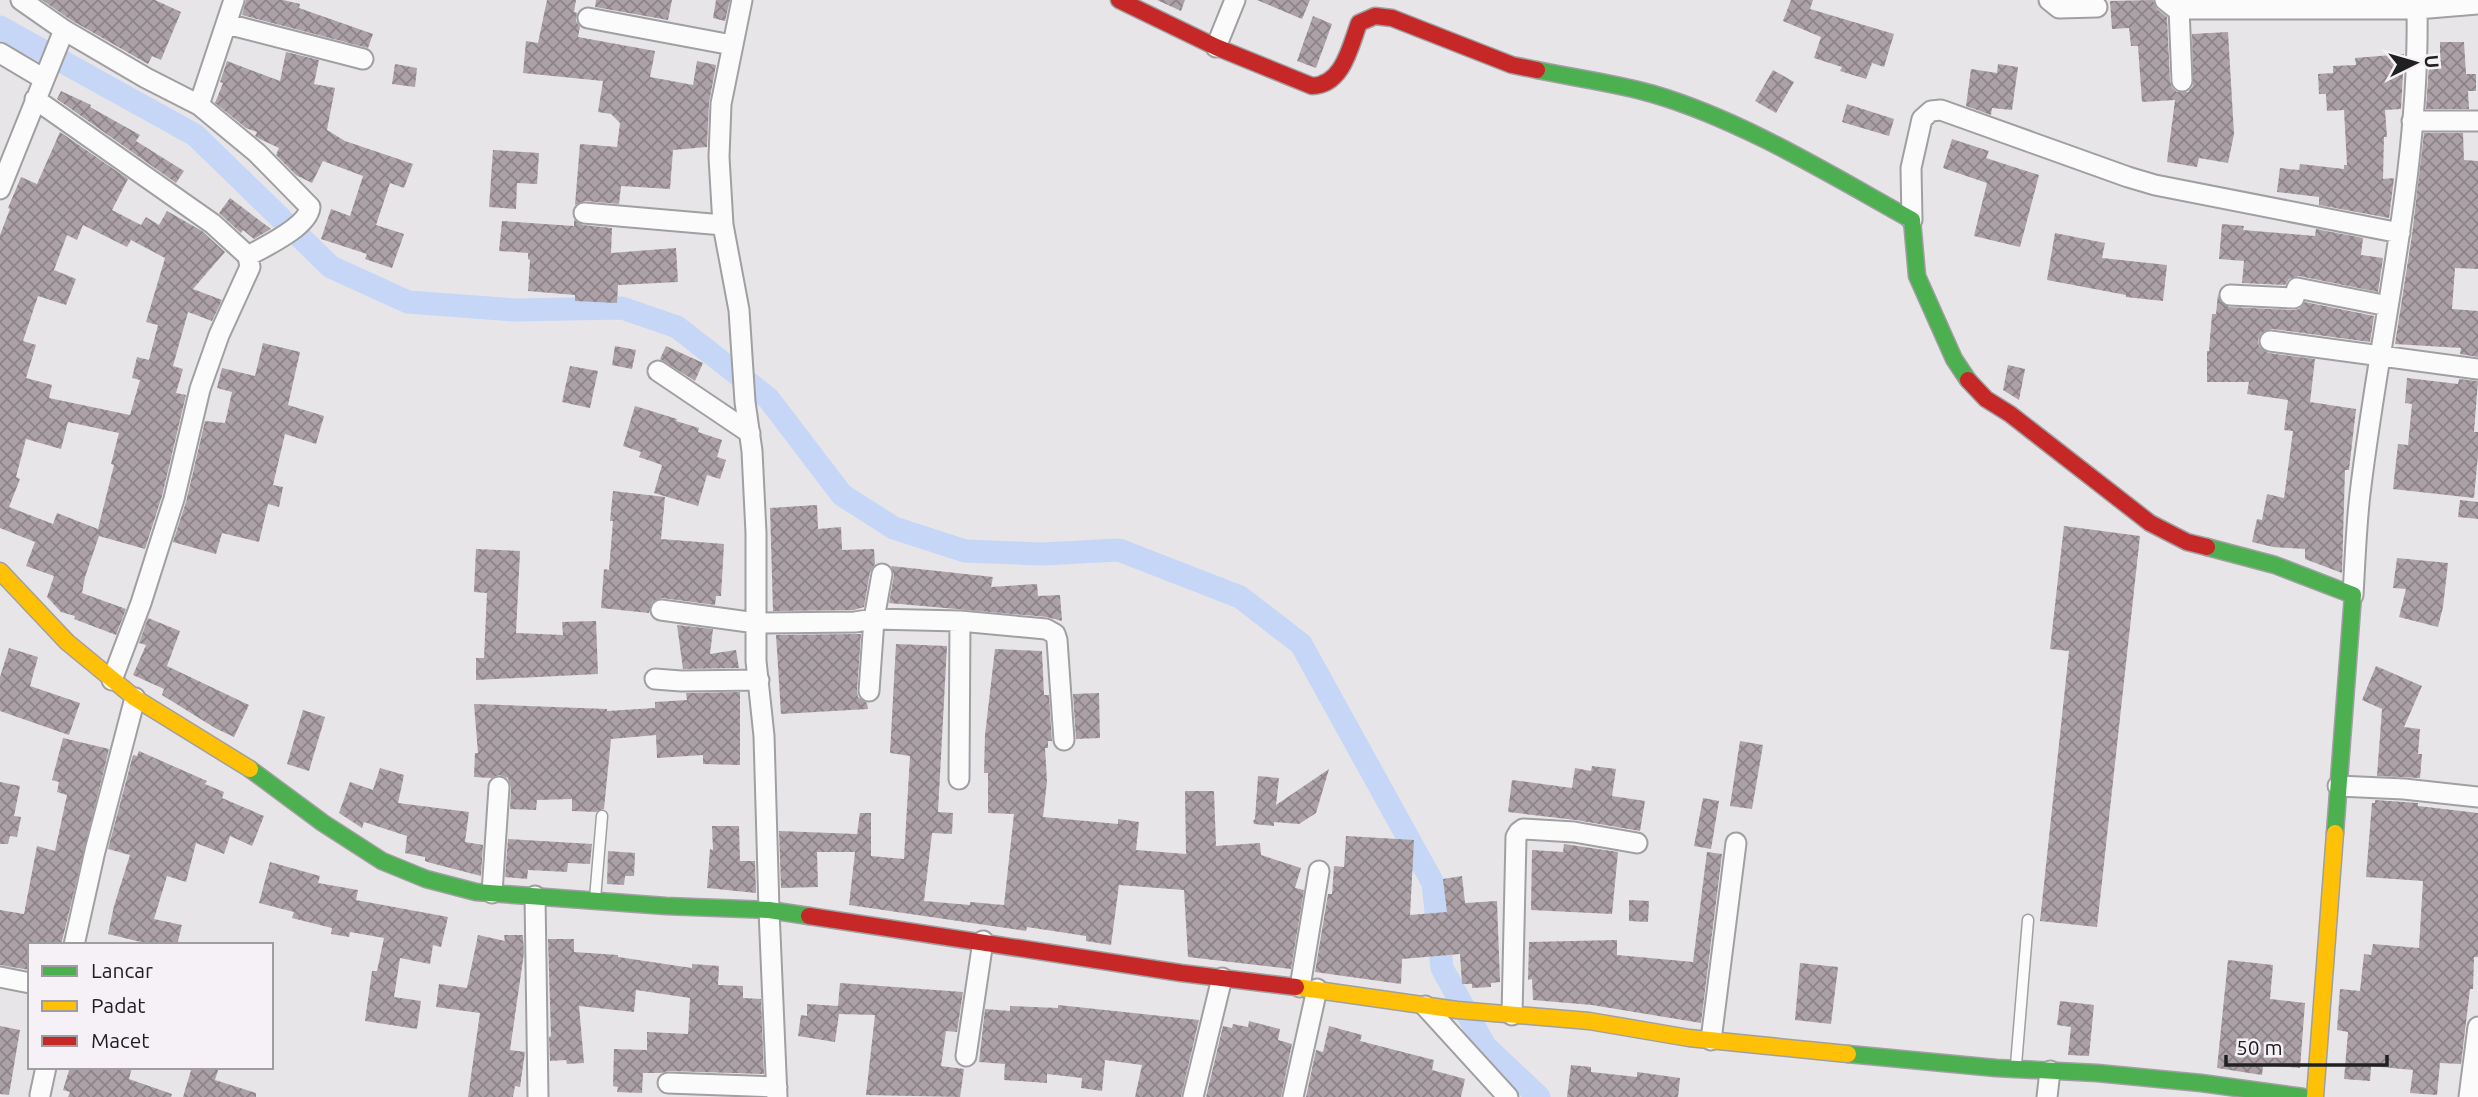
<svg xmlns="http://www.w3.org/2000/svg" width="2478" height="1097" font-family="Ubuntu,sans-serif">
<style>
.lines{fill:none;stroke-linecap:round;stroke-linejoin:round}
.canal{stroke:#c5d6f7;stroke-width:23}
.building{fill:url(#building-cross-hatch);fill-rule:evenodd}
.lane-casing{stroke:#a09fa1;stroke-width:13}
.street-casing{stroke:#a09fa1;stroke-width:23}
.fast-casing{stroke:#a09fa1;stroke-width:19}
.slow-casing{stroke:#a09fa1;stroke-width:19}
.jam-casing{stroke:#a09fa1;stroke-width:19}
.lane{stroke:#fbfbfc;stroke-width:10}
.street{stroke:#fbfbfc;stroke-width:19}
.fast{stroke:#4caf50;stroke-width:16}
.slow{stroke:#ffc107;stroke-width:16}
.jam{stroke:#c62828;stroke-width:16}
</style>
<defs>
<pattern id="building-cross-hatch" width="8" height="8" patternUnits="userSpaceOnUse" patternTransform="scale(1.75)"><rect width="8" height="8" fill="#ada1a8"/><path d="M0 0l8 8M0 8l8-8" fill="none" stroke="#8c8388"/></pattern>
</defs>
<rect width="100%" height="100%" fill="#e7e5e8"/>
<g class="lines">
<path class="canal" d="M0 27 195 135 331 267 408 302 515 310 622 308 677 327 768 398 842 495 894 528 965 551 1042 554 1119 550 1240 597 1301 644 1433 883 1442 968 1485 1046 1539 1097"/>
</g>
<path class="building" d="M42 0H155L181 12 161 60 152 56 148 64 71 20Z
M246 0H283L300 4 299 8 373 34 368 48 242 15Z
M547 0H576L574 12 577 13 576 21 580 27 578 37 655 51 650 77 693 85 697 61 716 65 709 103 707 147 673 150 670 189 621 186 619 204 585 201 575 205 580 144 617 147 620 123 611 114 598 112 603 81 523 73 526 41 538 43Z
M596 0H672L668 20 595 7Z
M716 0H730L725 21 713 18Z
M1157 0H1185L1181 11Z
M1257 0H1310L1302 19Z
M1791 0H1813L1810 9 1894 34 1884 67 1872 63 1866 79 1840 71 1842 67 1814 58 1821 37 1783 21Z
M2153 0 2157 9 2167 17 2170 81 2172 88 2177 92H2188L2193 86 2192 34 2228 32 2234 134 2228 163 2199 158 2197 167 2167 162 2175 100 2142 102 2138 46H2131L2129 28 2112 29 2110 1Z
M1313 16 1332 24 1316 68 1297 61Z
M2440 42H2464L2466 74H2476V91H2468L2469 109H2426L2429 65H2440Z
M286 52 319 60 314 84 335 88 327 130 345 141 413 164 404 188 390 183 376 225 404 234 392 268 365 259 367 254 321 239 331 209 350 216 363 176 323 161 312 183 296 175 276 155 279 148 260 139 255 136 257 132 246 128 215 103 223 83 220 82 227 61 280 81Z
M2404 54 2401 109 2385 110 2387 137H2384L2383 179 2394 178 2389 218 2319 205V197L2277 192 2280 168 2299 170 2300 164 2344 169V165H2347L2344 110 2327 111 2326 94H2319L2318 74 2333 73V66L2356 65 2355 58Z
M395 64 417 68 415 87 392 84Z
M1998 64 2018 67 2012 110 1992 108 1991 115 1966 106 1971 69 1997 73Z
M1773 70 1794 82 1776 113 1755 101Z
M61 91 91 105 90 107 140 135 136 141 184 171 176 183 57 99Z
M1847 104 1894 119 1889 136 1842 122Z
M60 132 128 179 112 210 141 225 146 217 159 225 167 211 202 231 225 252 193 289 222 300 212 321 188 312 173 366 183 369 176 393 186 395 162 496 145 549 99 536 85 577 82 593 126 609 116 635 74 619 75 616 61 612 47 597 54 576 26 566 35 542 0 528V235L10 209 8 208 21 177 37 184ZM83 225 127 247 131 240 165 258 146 322 158 325 149 360 137 357 132 378 140 380 130 415 49 398 52 385 26 378 36 345 23 341 38 296 66 305 76 279 54 270 67 235 77 240ZM68 422 119 433 111 464 114 465 98 529 57 513 53 524 9 507 20 479 16 477 26 439 61 449Z
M2424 133H2463L2464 160 2478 161V269L2455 268 2452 309 2478 311V357L2460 354 2461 348 2395 344 2412 235Z
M1952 139 1989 151 1986 158 2039 175 2020 247 1974 236 1987 183 1943 168Z
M493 150 539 153 537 184 517 183 516 209 489 207Z
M230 198 271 229 254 239 243 230 241 233 219 213Z
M574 220 583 225 612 228 611 253 676 248 678 282 618 285 617 303 575 301V295L528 291 530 260 528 259V253L499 251 502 221 574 226Z
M2222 224 2244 226 2243 230 2315 236 2316 229 2363 238 2361 255 2383 258 2378 292 2299 276 2289 279 2285 285 2242 283 2244 261 2219 259Z
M2055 233 2105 243 2102 258 2167 265 2163 301 2126 297V295L2047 280Z
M2218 294 2220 301 2229 307 2294 310 2299 309 2305 302 2374 316 2370 342 2272 329 2261 333 2258 340 2259 346 2268 353 2315 359 2310 402 2356 409 2349 470H2345L2342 573 2305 559V549L2273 547 2252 542 2257 519 2262 520 2267 494 2284 498 2293 431 2284 430 2288 400 2247 394 2249 382H2207V351H2209L2212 314H2216Z
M263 343 300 352 288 405 324 416 316 444 285 434 273 485 283 487 279 507 268 504 259 542 222 533 216 554 173 542 186 502 205 421 225 423 232 392 217 388 222 368 255 376Z
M615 346 636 350 632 369 612 365Z
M666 346 703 363 695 381 660 359Z
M2008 365 2025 369 2019 400 2003 390Z
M570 366 598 371 590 408 562 402Z
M2407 378 2458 384 2459 379 2478 381 2474 432H2478V455L2474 498 2393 489 2398 444 2408 445 2412 404 2405 403Z
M635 406 677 419 676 421 699 428 698 432 722 440 717 457 726 460 720 479 707 475 698 506 654 493 662 465 639 457 641 452 623 446Z
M613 491 665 497 661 539 724 544 721 596H716L715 605 662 598 652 602 649 613 601 608 604 569 609 570 613 521H610Z
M2460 500 2478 502V519L2458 517Z
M817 505 818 529 841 527 842 550 874 549 875 564 870 572 864 607 854 610 773 611 770 508Z
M2064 526 2140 536 2097 927 2040 921 2069 651 2050 649Z
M476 549 520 551 516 633 563 635 562 622 596 621 598 674 476 680V658H484L487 593 474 592Z
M2397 558 2448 563 2443 607 2438 627 2399 617 2406 589 2393 588Z
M891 566 993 577 991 587 1037 584 1038 596 1060 595 1062 621 1047 617 889 603 894 575Z
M148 618 180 631 167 666 249 705 234 737 215 728 162 695 164 689 133 675 146 645 139 643Z
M677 625 713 629 710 654 736 650 739 668 683 669Z
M861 634 857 691 858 697 867 703 868 709 781 714 776 635Z
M896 644 947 646 938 812 953 813 952 834 932 833 924 901 970 905V902L1004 905 1014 814 988 813V773H984L985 735 995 649 1042 651 1044 695H1049L1052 741H1048V748H1045L1047 781 1043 817 1118 824V819L1139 822 1136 850 1186 854 1185 791H1214L1216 846 1260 843 1261 855 1301 868 1295 888 1304 890 1291 969 1188 957 1184 890 1119 885 1111 945 1086 941V936L1027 927 1026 931 849 905 855 852H817L818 887 781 888 779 831 857 834 860 813H871V856L904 859 910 756 890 753Z
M9 648 38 657 30 686 80 703 69 735 0 711V677Z
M2376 666 2422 686 2404 727 2420 729 2418 754H2422L2420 778 2377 776 2382 709 2362 700Z
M740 692V765L703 764V755L657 758 656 735 611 739 604 809 596 812 572 811V799L537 800 536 810 510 809 511 788 508 778 499 775 492 778 474 777 475 753H478L474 704 607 709V711L655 708V702L687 700 686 693Z
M1099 693 1100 738 1076 739 1073 694Z
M303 710 325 717 309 771 287 764Z
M63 738 109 749 61 945H30V970L0 965V910L24 914 37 846 55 851 67 795 57 792 59 782 52 780Z
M1740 741 1763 745 1752 809 1730 806Z
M139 751 207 781 205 784 224 792 222 798 264 816 252 846 230 836 224 854 196 843 186 882 167 876 154 919 182 925 177 945H153L108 934 114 906 130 855 108 849 133 755 137 756Z
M1592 766 1616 769 1612 796 1645 801 1640 831 1576 820 1508 812 1512 780 1572 788 1575 768 1591 771Z
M380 768 404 775 398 803 469 812 465 842 483 845 481 876 431 863 425 861V857L405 853 407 836 364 822 362 828 339 813 350 782 373 790Z
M1329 769 1316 813 1299 824 1274 822V826L1254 824 1253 821 1255 819 1258 776 1279 778 1276 805Z
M0 782 20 786 14 816 21 817 17 837 10 836 8 844H0Z
M1703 798 1719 801 1711 849 1694 846Z
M2375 800 2418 803V806L2478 813V957H2474L2473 989H2470L2461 1064 2440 1063 2437 1095 2410 1093 2413 1070 2371 1066 2370 1081 2344 1079 2348 1032 2337 1030 2340 989 2360 991 2364 954 2371 955 2373 944 2419 948 2423 881 2366 877 2372 803H2375Z
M712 826H739L740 861H755L756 893 707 888 710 849 713 850Z
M1346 836 1414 840 1410 915 1447 912 1443 879 1462 876 1465 903 1497 901 1500 982 1491 983V987L1472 988V984H1462L1460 954 1402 959 1401 984 1315 972 1328 894H1332L1334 866 1344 867Z
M508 839 592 844 590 864 568 863 567 872 528 870 527 879 505 877Z
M1564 844 1618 852 1612 914 1531 910 1532 850 1563 852Z
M608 851 635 853 634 876H625L624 885 607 884Z
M1707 852 1722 854 1701 1023 1592 1005 1533 1000 1532 979 1528 980 1529 942 1617 940V955L1693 962Z
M270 862 320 876 318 883 358 890 356 900 448 917 441 947 433 945 430 964 400 958 394 997 421 1001 417 1029 365 1021 372 971H377L384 938 350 932 349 937 331 934 332 928 292 918 294 912 259 903Z
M1629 900 1649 901 1648 922 1629 921Z
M478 935 505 941 504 935H523L524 953 510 1050 525 1052 520 1087 515 1086 513 1097H468L480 1013 436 1007 439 984 467 988Z
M548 939H574V952L618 955V957L692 968V964L719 966 718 985 743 986V998L761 999 764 1074 668 1071 661 1073H643L642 1093 617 1092 618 1087 613 1086 614 1049 647 1050V1032L688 1034 690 998 636 990 634 1012 579 1006 584 1063 567 1064 566 1060 550 1061 549 1037 551 1036Z
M2228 960 2273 965 2270 999 2305 1003 2300 1068 2263 1065 2262 1075 2217 1068Z
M1800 963 1838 967 1831 1024 1795 1020Z
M840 983 963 992 957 1032 946 1031 941 1066 964 1069 960 1097 866 1095 875 1015 839 1014 835 1042 798 1036 801 1015 807 1016V1004L838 1006Z
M2060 1001 2094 1005 2089 1056 2068 1055 2071 1027 2057 1025Z
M1058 1005 1199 1020 1181 1097H1135L1142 1065 1105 1060 1102 1091 1081 1088 1082 1078 1047 1074V1083L1004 1080 1005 1064 979 1062 985 1009 1010 1011V1006L1058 1008Z
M1249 1021 1280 1029 1278 1040 1292 1044 1281 1097H1206L1223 1026 1232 1028 1233 1024 1248 1027Z
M0 1026 20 1030 9 1095 0 1094Z
M1329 1026 1362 1035 1360 1041 1434 1060 1432 1070 1465 1079 1461 1097H1306L1316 1050 1323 1052Z
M1571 1065 1591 1067V1072L1637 1077V1072L1680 1078 1678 1097H1567Z
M70 1067H132L129 1079 172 1094 171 1097H68L70 1092 63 1090Z
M192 1067H219L215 1080 256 1093V1097H183Z"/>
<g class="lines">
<defs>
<path id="lane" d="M595 899 602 816
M2016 1065 2028 920"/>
<path id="street" d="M21 0 64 30 146 78 199 105 234 0
M742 0 721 104 719 157 723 225 739 310 745 402 752 451 756 533V661L764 736 769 910 777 1097
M2049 0 2059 8 2097 7
M2165 0 2175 8 2194 9H2417
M2179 8 2182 81
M588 18 732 45
M227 24 363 59
M1216 47 1235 0
M0 53 44 79
M35 99 213 224 248 256 250 267 219 335 200 389 174 499 141 603 112 680
M199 105 257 153 310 207C308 227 264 247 248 256
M2412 121H2478
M0 189 64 30
M584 213 723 225
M1912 220 1911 168 1922 119 1931 111 1941 110 2128 177 2155 185 2400 233
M2230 295 2294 298 2297 288 2388 306
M2270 341 2478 369
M658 371 750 433
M2353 595C2355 562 2356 528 2360 494 2379 333 2420 172 2417 9L2478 4
M661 610 756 623 855 622 874 619 960 621 1046 629 1055 634 1057 640 1064 740
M655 679 681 681 759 680
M869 691 874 619 882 574
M959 779 960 621
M2338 786 2404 789 2478 797
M492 893 499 787
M535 896 538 1097
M74 945 95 851 135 698
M0 977 30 983
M1300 987 1319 871
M1425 1006 1508 1097
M1512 1015 1516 837 1519 832 1523 829 1574 832 1637 843
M1711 1040 1736 843
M966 1056 983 941
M668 1083 777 1087
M40 1095 46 1067
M1193 1097 1222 978
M1293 1097 1317 989
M2047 1097 2050 1071
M2469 1097 2478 1027"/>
<path id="fast" d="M1537 70C1575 78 1615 83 1653 94 1742 120 1831 175 1912 220L1917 276 1954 359 1968 380
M2207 547 2275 565 2353 595 2335 833
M250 769 323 823 382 861 426 879 476 892 666 906 769 910 809 916
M1848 1054 1996 1068 2097 1073 2201 1083 2303 1097"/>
<path id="slow" d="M0 571 67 642 135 698 250 769
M1296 987 1457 1010 1589 1021 1689 1038 1848 1054
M2315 1097 2335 833"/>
<path id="jam" d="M1119 0 1216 47 1312 86C1343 85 1350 47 1359 23L1375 16 1392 18 1512 65 1537 70
M1968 380 1986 399 2010 414 2150 523 2187 542 2207 547
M809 916 1181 973 1296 987"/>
</defs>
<use href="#lane" class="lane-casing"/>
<use href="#street" class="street-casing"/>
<use href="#fast" class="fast-casing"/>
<use href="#slow" class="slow-casing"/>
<use href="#jam" class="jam-casing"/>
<use href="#lane" class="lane"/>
<use href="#street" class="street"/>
<use href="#fast" class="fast"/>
<use href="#slow" class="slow"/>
<use href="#jam" class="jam"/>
</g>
<rect x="28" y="943" width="245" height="126" fill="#f5f1f6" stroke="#a09da1" stroke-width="2"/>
<rect x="42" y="966" width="35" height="10" fill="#4caf50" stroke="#a09da1" stroke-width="2"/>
<text x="91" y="978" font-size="21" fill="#212021">Lancar</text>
<rect x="42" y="1001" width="35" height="10" fill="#ffc107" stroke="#a09da1" stroke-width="2"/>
<text x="91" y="1013" font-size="21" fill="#212021">Padat</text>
<rect x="42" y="1036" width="35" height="10" fill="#c62828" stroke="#a09da1" stroke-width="2"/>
<text x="91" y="1048" font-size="21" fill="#212021">Macet</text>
<g transform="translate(2415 63) rotate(85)" stroke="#f5f1f6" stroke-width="5" paint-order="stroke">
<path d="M0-5L12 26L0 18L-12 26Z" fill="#212021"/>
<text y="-10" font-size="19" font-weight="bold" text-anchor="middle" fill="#212021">U</text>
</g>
<path d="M2226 1055v10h161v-10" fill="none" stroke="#212021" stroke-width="3.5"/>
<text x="2236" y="1055" font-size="21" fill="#212021" stroke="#f5f1f6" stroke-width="5" paint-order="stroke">50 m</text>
</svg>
